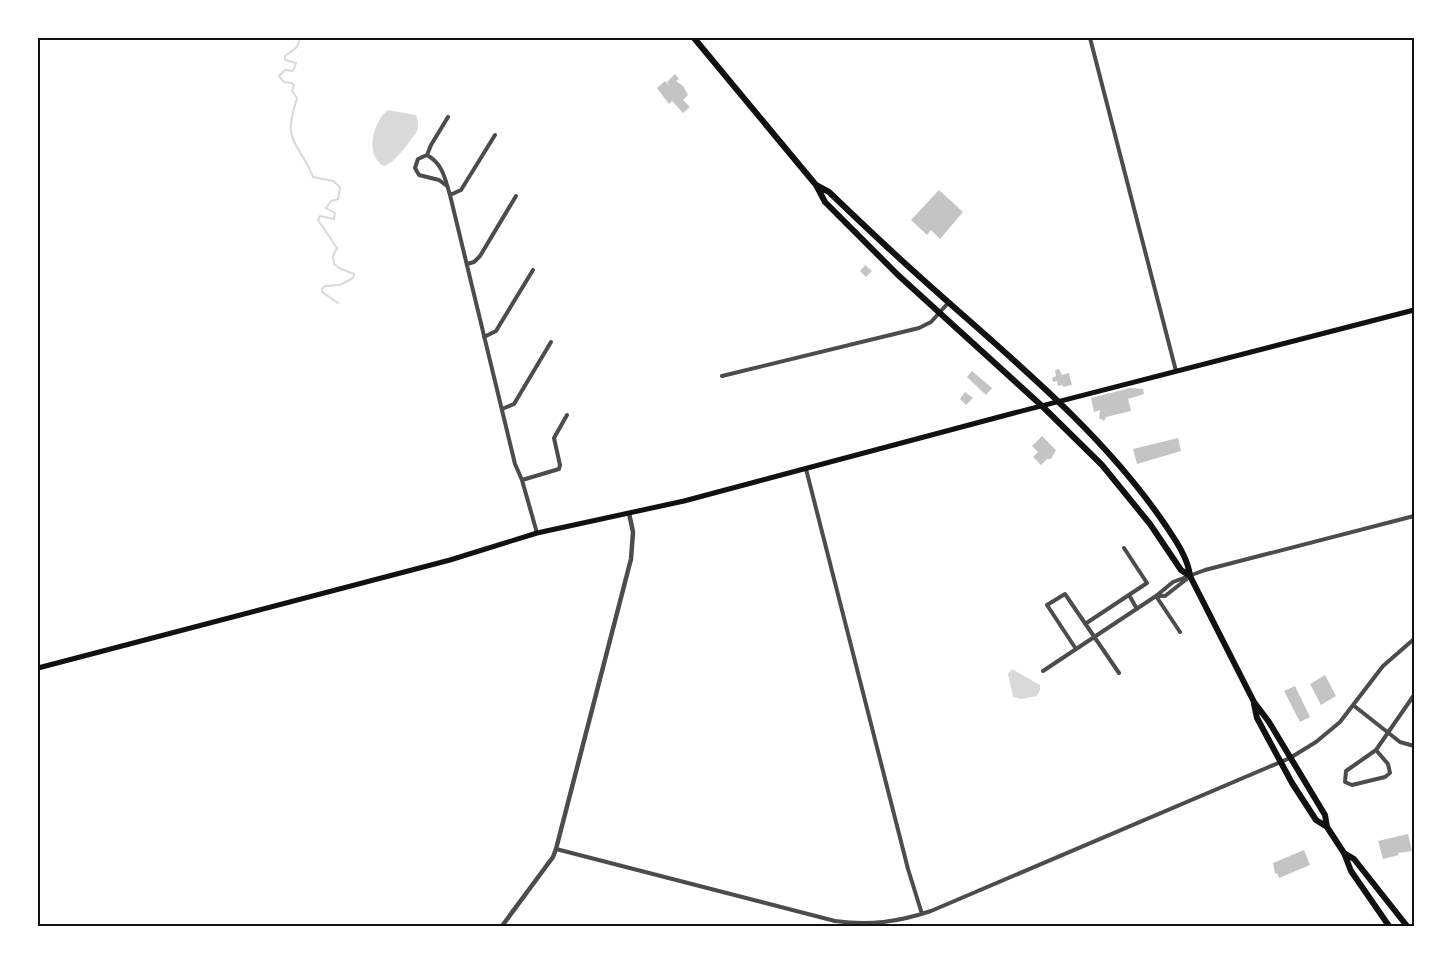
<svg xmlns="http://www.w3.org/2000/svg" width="1452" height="964" font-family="'DejaVu Sans',sans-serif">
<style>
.water{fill:#d9d9d9}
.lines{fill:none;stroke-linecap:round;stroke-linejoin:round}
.stream{stroke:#d9d9d9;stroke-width:2}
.building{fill:#c4c4c4}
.minor{stroke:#4c4c4c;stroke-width:4}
.tertiary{stroke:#4c4c4c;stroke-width:4.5}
.secondary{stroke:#111;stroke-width:5}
.trunk{stroke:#111;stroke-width:6}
.neatline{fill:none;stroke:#111;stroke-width:2}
</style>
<rect width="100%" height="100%" fill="#fff"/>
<path class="water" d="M388 110 416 115C418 120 419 126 417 131 412 139 393 165 384 166 364 156 373 121 388 110Z
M1012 669 1040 685V690L1037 696 1021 699 1013 697 1008 674Z"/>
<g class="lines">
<path class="stream" d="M300 38 297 47 285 56V60L296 63 293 71 285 70 279 76 284 82 292 83 294 85 292 91 297 98C282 145 297 138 313 177L333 181 340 187 338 199 331 201 326 208 335 213 334 219 320 216 318 220 337 248 333 256 334 264 339 268 354 274 353 278 340 285 325 286 322 289V292L338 303"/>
</g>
<path class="building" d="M675 74 679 79 676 81 683 86 688 95 683 100 690 107 683 113 672 101 669 104 657 88 665 81 670 87 667 82Z
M939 190 963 212 940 239 931 230 927 235 911 220Z
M865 265 872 271 866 277 860 271Z
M1059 369 1062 375 1069 373 1072 385 1063 387V385L1058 386 1057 381 1053 382 1052 378 1056 376 1055 370Z
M972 371 992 388 986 395 967 377Z
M1130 388 1143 389 1144 394 1128 399 1131 411 1106 417 1104 421 1099 418 1100 410 1094 412 1091 398Z
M965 392 973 398 966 405 960 399Z
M1042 436 1056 450 1051 459H1047L1041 465 1033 457 1038 452 1032 446Z
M1178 438 1181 451 1137 464 1133 449Z
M1325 675 1336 696 1321 705 1310 684Z
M1295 686 1310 717 1300 722 1284 691Z
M1408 834 1412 851 1398 853 1399 855 1383 859 1378 841Z
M1304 850 1310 865 1279 878 1277 873 1275 874 1273 863Z"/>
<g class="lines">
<path class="minor" d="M1090 38 1176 371
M427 155 431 145 448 117
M447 186 439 180 419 175 415 168 418 159 427 155C443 164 445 179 450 195L515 464 522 480 537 533
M450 195 461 190 495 135
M467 264 474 262 480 256 516 196
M484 337 496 331 533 270
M722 376 919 328 931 322 949 302
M502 409 514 404 551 342
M806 469 908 869 922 914
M522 480 559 469 560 465 554 438 567 415
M1129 595 1137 609
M1156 596 1180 632
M1156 596H1165L1188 578
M1085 624 1147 583 1124 548
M1076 649 1047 605 1065 594 1119 673
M1043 671 1156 596 1173 582 1205 570 1414 516
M1353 705 1400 742 1414 746
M1376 750 1388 764 1390 773 1385 777 1352 785 1345 782 1346 771 1376 750 1414 695
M556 849 835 921C869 926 898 922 931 911L1290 758 1316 742 1340 722 1383 666 1414 639"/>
<path class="tertiary" d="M502 926 553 857 556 849 631 559 633 532 629 513"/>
<path class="secondary" d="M38 668 450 560 537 533 684 501 1014 413 1414 310"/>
<path class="trunk" d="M694 38 816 185 825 202 898 275 1042 406 1102 465 1150 524 1181 570 1190 576
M816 185 829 192C852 214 875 236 898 257 990 342 1096 422 1166 526 1176 541 1188 558 1190 576L1254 702 1269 722 1325 815 1327 827
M1254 704 1257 718 1292 783 1316 820 1327 827 1344 853 1351 871 1389 926
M1344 853 1354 859 1407 926"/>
</g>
<rect width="1452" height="964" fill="none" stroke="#ffffff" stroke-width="78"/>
<rect x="39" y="39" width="1374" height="886" class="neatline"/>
</svg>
